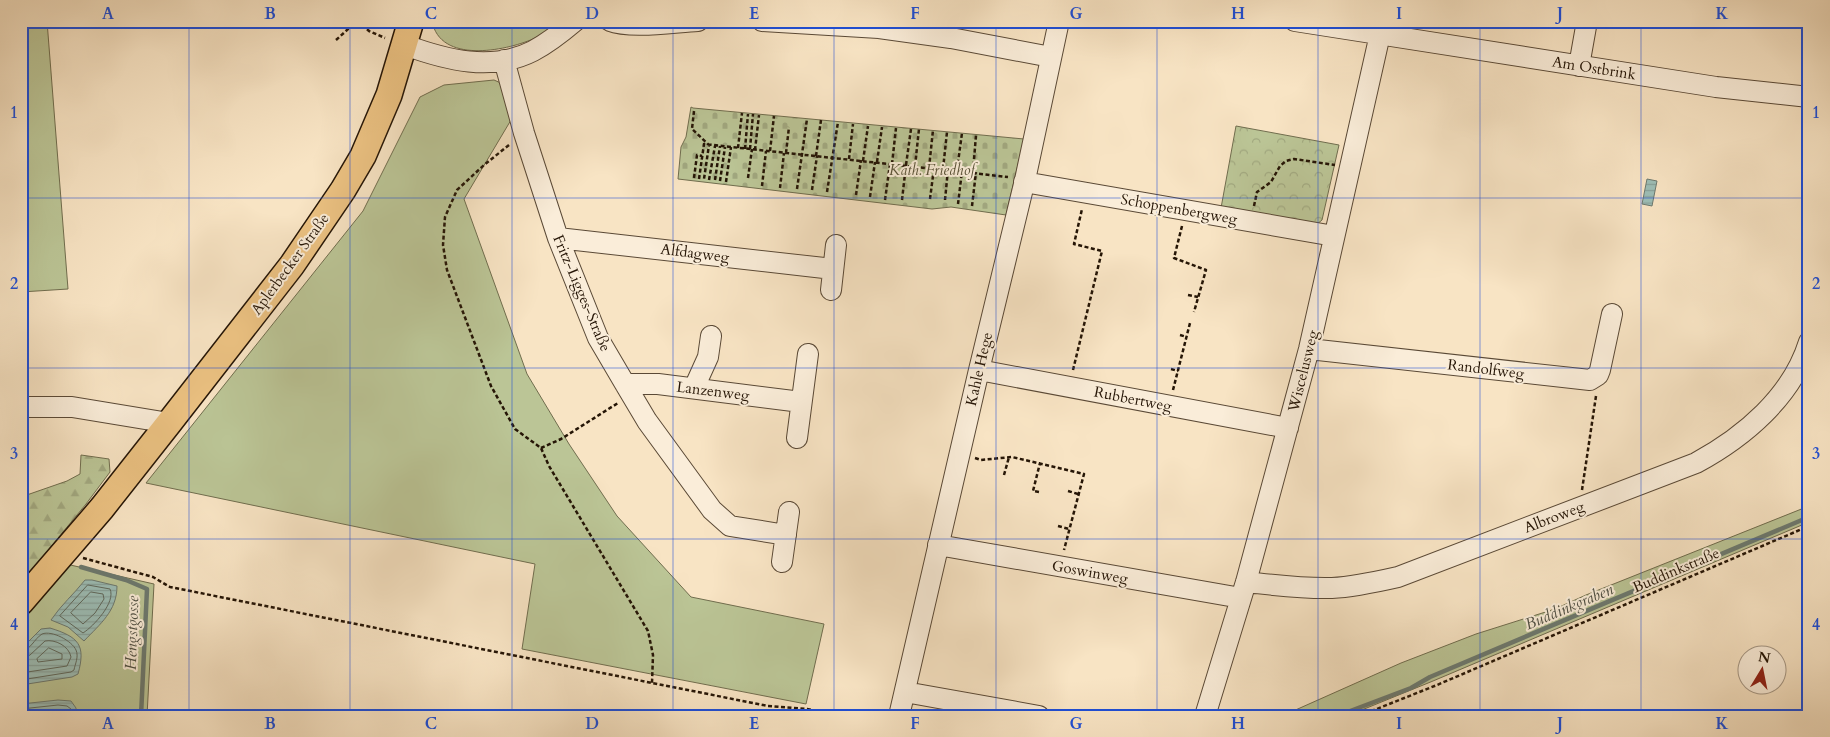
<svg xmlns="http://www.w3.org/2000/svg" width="1830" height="737" font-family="Cardo,serif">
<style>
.grass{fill:#bbc596;stroke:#706d4e}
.forest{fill:url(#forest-firs);stroke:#706d4e}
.cemetery{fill:url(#cemetery-stones);stroke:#706d4e}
.park{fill:url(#park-crowns);stroke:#706d4e}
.water{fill:url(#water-rules);stroke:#6d7a70}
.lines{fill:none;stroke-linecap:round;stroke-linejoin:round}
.shore{stroke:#616a5e;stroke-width:1}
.stream{stroke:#6d7a70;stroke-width:4.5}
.minor-casing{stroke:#5a4936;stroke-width:22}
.major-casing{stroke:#251506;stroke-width:28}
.path{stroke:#251506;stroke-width:2.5;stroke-dasharray:4 2.5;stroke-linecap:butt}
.minor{stroke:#faedd9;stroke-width:20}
.major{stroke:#ecc282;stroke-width:25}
.grid{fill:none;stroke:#1d4ed8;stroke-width:1;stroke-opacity:0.55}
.labels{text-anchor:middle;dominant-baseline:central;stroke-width:4;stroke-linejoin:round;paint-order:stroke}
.street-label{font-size:15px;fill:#251506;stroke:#faedd9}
.park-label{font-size:15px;font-style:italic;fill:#5a5338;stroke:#faedd9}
.water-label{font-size:16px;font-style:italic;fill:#4f5044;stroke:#faedd9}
.neatline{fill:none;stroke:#1d4ed8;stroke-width:2}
.grid-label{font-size:16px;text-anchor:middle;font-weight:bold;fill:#1d4ed8}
</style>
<defs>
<pattern id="forest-firs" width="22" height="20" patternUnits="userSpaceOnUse" patternTransform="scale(1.25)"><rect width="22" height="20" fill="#bbc596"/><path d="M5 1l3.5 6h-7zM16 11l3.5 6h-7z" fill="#a1a880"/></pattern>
<pattern id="cemetery-stones" width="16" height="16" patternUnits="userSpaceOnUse" patternTransform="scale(1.25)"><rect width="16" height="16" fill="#bbc596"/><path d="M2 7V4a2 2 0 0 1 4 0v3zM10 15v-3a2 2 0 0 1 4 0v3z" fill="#a1a880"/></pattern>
<pattern id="park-crowns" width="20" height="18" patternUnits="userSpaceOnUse" patternTransform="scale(1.25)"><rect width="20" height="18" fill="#bbc596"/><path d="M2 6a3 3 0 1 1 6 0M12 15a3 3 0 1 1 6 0" fill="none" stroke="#a1a880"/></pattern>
<pattern id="water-rules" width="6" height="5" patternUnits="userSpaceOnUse" patternTransform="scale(1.25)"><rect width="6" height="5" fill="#9dbeb6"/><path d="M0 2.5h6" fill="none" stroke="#87a29b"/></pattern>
</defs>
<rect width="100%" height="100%" fill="#f8e4c4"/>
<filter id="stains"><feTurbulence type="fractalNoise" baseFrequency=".004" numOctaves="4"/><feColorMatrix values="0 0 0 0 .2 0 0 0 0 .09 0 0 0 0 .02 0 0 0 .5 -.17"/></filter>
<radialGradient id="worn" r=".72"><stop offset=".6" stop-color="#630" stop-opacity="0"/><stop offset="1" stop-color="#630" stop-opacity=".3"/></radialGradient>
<path class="grass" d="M21 21H47L68 289 21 292Z
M432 21H563C553 28 543 35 533 39 505 51 440 64 432 21Z
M494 80 503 84 511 120 464 199 527 374 569 444 617 516 691 597 824 624 806 704 522 649 535 564 146 483 363 211 420 97 444 85Z
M1809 506V522L1433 681 1347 716H1282L1401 663 1476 634 1555 609 1586 595Z
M66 564 154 584 147 716H21V614Z"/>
<path class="forest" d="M81 455 109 459 110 472 86 504 21 583V497L67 481 80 474Z"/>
<path class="cemetery" d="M691 107 693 108 1024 139 1006 215 951 207 932 209 678 179 681 147 686 137Z"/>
<path class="park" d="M1236 126 1339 145 1322 220 1316 225 1221 208Z"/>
<path class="water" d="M1647 179 1657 181 1652 206 1642 204Z
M85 580H92L117 586C117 611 100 624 84 641L68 627 51 620C61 605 74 594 85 580Z
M50 628C79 637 86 645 78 674L72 677 21 685V649L41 629Z
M58 700 71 701 76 708V716H21V704Z"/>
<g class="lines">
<path class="shore" d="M88 585 110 589C116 602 94 626 83 633L60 616Z
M91 592 103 594 104 599 95 613 83 624 71 613Z
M49 648 62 654V659L38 662 37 659Z
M21 651C31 650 34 639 42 634 52 630 72 641 76 650 79 657 75 664 74 670L71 672 21 680
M21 658 30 655 45 641C55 639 69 646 71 657L67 666 21 673
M21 709 58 705 67 706 71 709V716"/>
<path class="stream" d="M81 567 126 580 147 589 141 716
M1337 716 1411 688 1430 677 1809 517"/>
<defs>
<path id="minor" d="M610 21C631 29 675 22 698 21
M762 21 879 28 951 38 1051 57
M1295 21 1716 87 1809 97
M405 45C446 60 492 72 533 51 548 43 562 32 575 21
M504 60 524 133 558 238 598 338 625 384 647 421 712 510 730 526 786 535
M1579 66 1587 21
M1024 182 1334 236
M558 238 833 269
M831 290 836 245
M1309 349 1590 380 1598 375 1600 370 1612 314
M979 370 1288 428
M625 384H658L801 402
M694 388 708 357 711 336
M21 407H72L169 423
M797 438 808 354
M938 545 1241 598
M782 562 789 512
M1246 582C1274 585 1303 589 1332 588 1354 587 1376 582 1398 577L1696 463C1744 437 1792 397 1809 342
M905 692 1039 716
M899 716 979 370 1025 180 1059 21
M1205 716 1246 582 1309 349 1383 21"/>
<path id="major" d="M21 602 102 508 169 423 292 265 343 190 363 156 389 95 411 21"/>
</defs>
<use href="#minor" class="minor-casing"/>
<use href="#major" class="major-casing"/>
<path class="path" d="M357 21 369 31 385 38
M336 40 357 21
M694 111 692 129 709 145 704 179
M509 145 484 165 457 190 445 217 443 245 447 270 491 386 515 429 541 448 549 466 648 631 653 655 652 683
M738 148 742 113
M745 149 748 114
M750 149 753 114
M755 150 759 115
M770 151 774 116
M786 153 789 127
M816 156 821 120
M849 159 853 124
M863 161 868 126
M877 162 882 127
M892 164 896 128
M906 165 911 129
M915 166 919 129
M929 168 933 130
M943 169 947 132
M957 170 962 133
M973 172 976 135
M694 178 697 155 702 156
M748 178 752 149
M699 179 704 144 1008 177
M709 180 715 146
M715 180 720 146
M720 181 725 147
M726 182 731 147
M762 186 766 151
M780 188 784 153
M797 189 807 119
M812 190 817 156
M827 192 838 122
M856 195 861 160
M870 197 875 162
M930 199 934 168
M885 200 890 164
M902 200 906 165
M945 200 948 169
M958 204 962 171
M972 206 976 172
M1254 206 1257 192 1271 182 1280 166 1286 161 1294 159 1335 165
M1182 226 1174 258 1206 270 1194 312
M1188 295 1198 297
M1180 335 1187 337
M1171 369 1178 371
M1073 370 1102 251 1074 244 1082 209
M1173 390 1190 323
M541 448 561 439 618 403
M975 458 981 460 1012 457 1084 474 1064 550
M1004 475 1009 457
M1582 490 1596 396
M1068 491 1078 494
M1039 492 1033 491 1040 463
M1058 526 1069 529
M83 558 153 577 170 587 768 706 807 709 839 716
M1359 716 1437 685 1809 526"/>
<use href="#minor" class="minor"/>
<use href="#major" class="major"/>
</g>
<path class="grid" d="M189 21V716M350 21V716M512 21V716M673 21V716M834 21V716M996 21V716M1157 21V716M1318 21V716M1480 21V716M1641 21V716M21 198H1809M21 368H1809M21 539H1809"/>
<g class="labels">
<g class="street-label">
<text transform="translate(1594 68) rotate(9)">Am Ostbrink</text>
<text transform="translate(1179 209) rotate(10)">Schoppenbergweg</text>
<text transform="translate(695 253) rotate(7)">Alfdagweg</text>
<text transform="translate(290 264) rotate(-54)">Aplerbecker Straße</text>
<text transform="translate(582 293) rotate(67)">Fritz-Ligges-Straße</text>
<text transform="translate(979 369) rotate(-77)">Kahle Hege</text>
<text transform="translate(1486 369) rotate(7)">Randolfweg</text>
<text transform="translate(1303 371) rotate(-76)">Wiscelusweg</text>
<text transform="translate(713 391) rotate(7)">Lanzenweg</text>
<text transform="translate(1133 399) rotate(11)">Rubbertweg</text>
<text transform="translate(1554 517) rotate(-21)">Albroweg</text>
<text transform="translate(1676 570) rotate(-23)">Buddinkstraße</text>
<text transform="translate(1090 572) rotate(10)">Goswinweg</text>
</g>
<g class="park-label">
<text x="932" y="170">Kath. Friedhof</text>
</g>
<g class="water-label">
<text transform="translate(1569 607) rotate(-23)">Buddinkgraben</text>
<text transform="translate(132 633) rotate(-88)">Hengstgosse</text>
</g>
</g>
<rect width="1830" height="737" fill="none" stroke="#f8e4c4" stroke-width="55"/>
<g transform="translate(1762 670) rotate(10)"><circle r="24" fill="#faedd9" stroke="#a59785"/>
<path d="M0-4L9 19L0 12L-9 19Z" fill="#8f2418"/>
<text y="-8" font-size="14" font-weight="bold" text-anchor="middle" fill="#251506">N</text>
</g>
<rect x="28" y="28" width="1774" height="682" class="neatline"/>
<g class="grid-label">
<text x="108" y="19">A</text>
<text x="270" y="19">B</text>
<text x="431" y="19">C</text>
<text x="592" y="19">D</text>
<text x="754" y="19">E</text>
<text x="915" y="19">F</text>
<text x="1076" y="19">G</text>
<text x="1238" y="19">H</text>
<text x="1399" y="19">I</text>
<text x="1560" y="19">J</text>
<text x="1722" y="19">K</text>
<text x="14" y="118">1</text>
<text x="1816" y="118">1</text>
<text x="14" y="289">2</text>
<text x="1816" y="289">2</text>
<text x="14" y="459">3</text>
<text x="1816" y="459">3</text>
<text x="14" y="630">4</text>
<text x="1816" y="630">4</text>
<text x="108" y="729">A</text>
<text x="270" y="729">B</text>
<text x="431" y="729">C</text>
<text x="592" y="729">D</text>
<text x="754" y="729">E</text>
<text x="915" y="729">F</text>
<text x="1076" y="729">G</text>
<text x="1238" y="729">H</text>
<text x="1399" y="729">I</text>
<text x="1560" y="729">J</text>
<text x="1722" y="729">K</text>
</g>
<rect width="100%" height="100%" filter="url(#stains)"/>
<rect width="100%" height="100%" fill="url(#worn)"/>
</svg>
